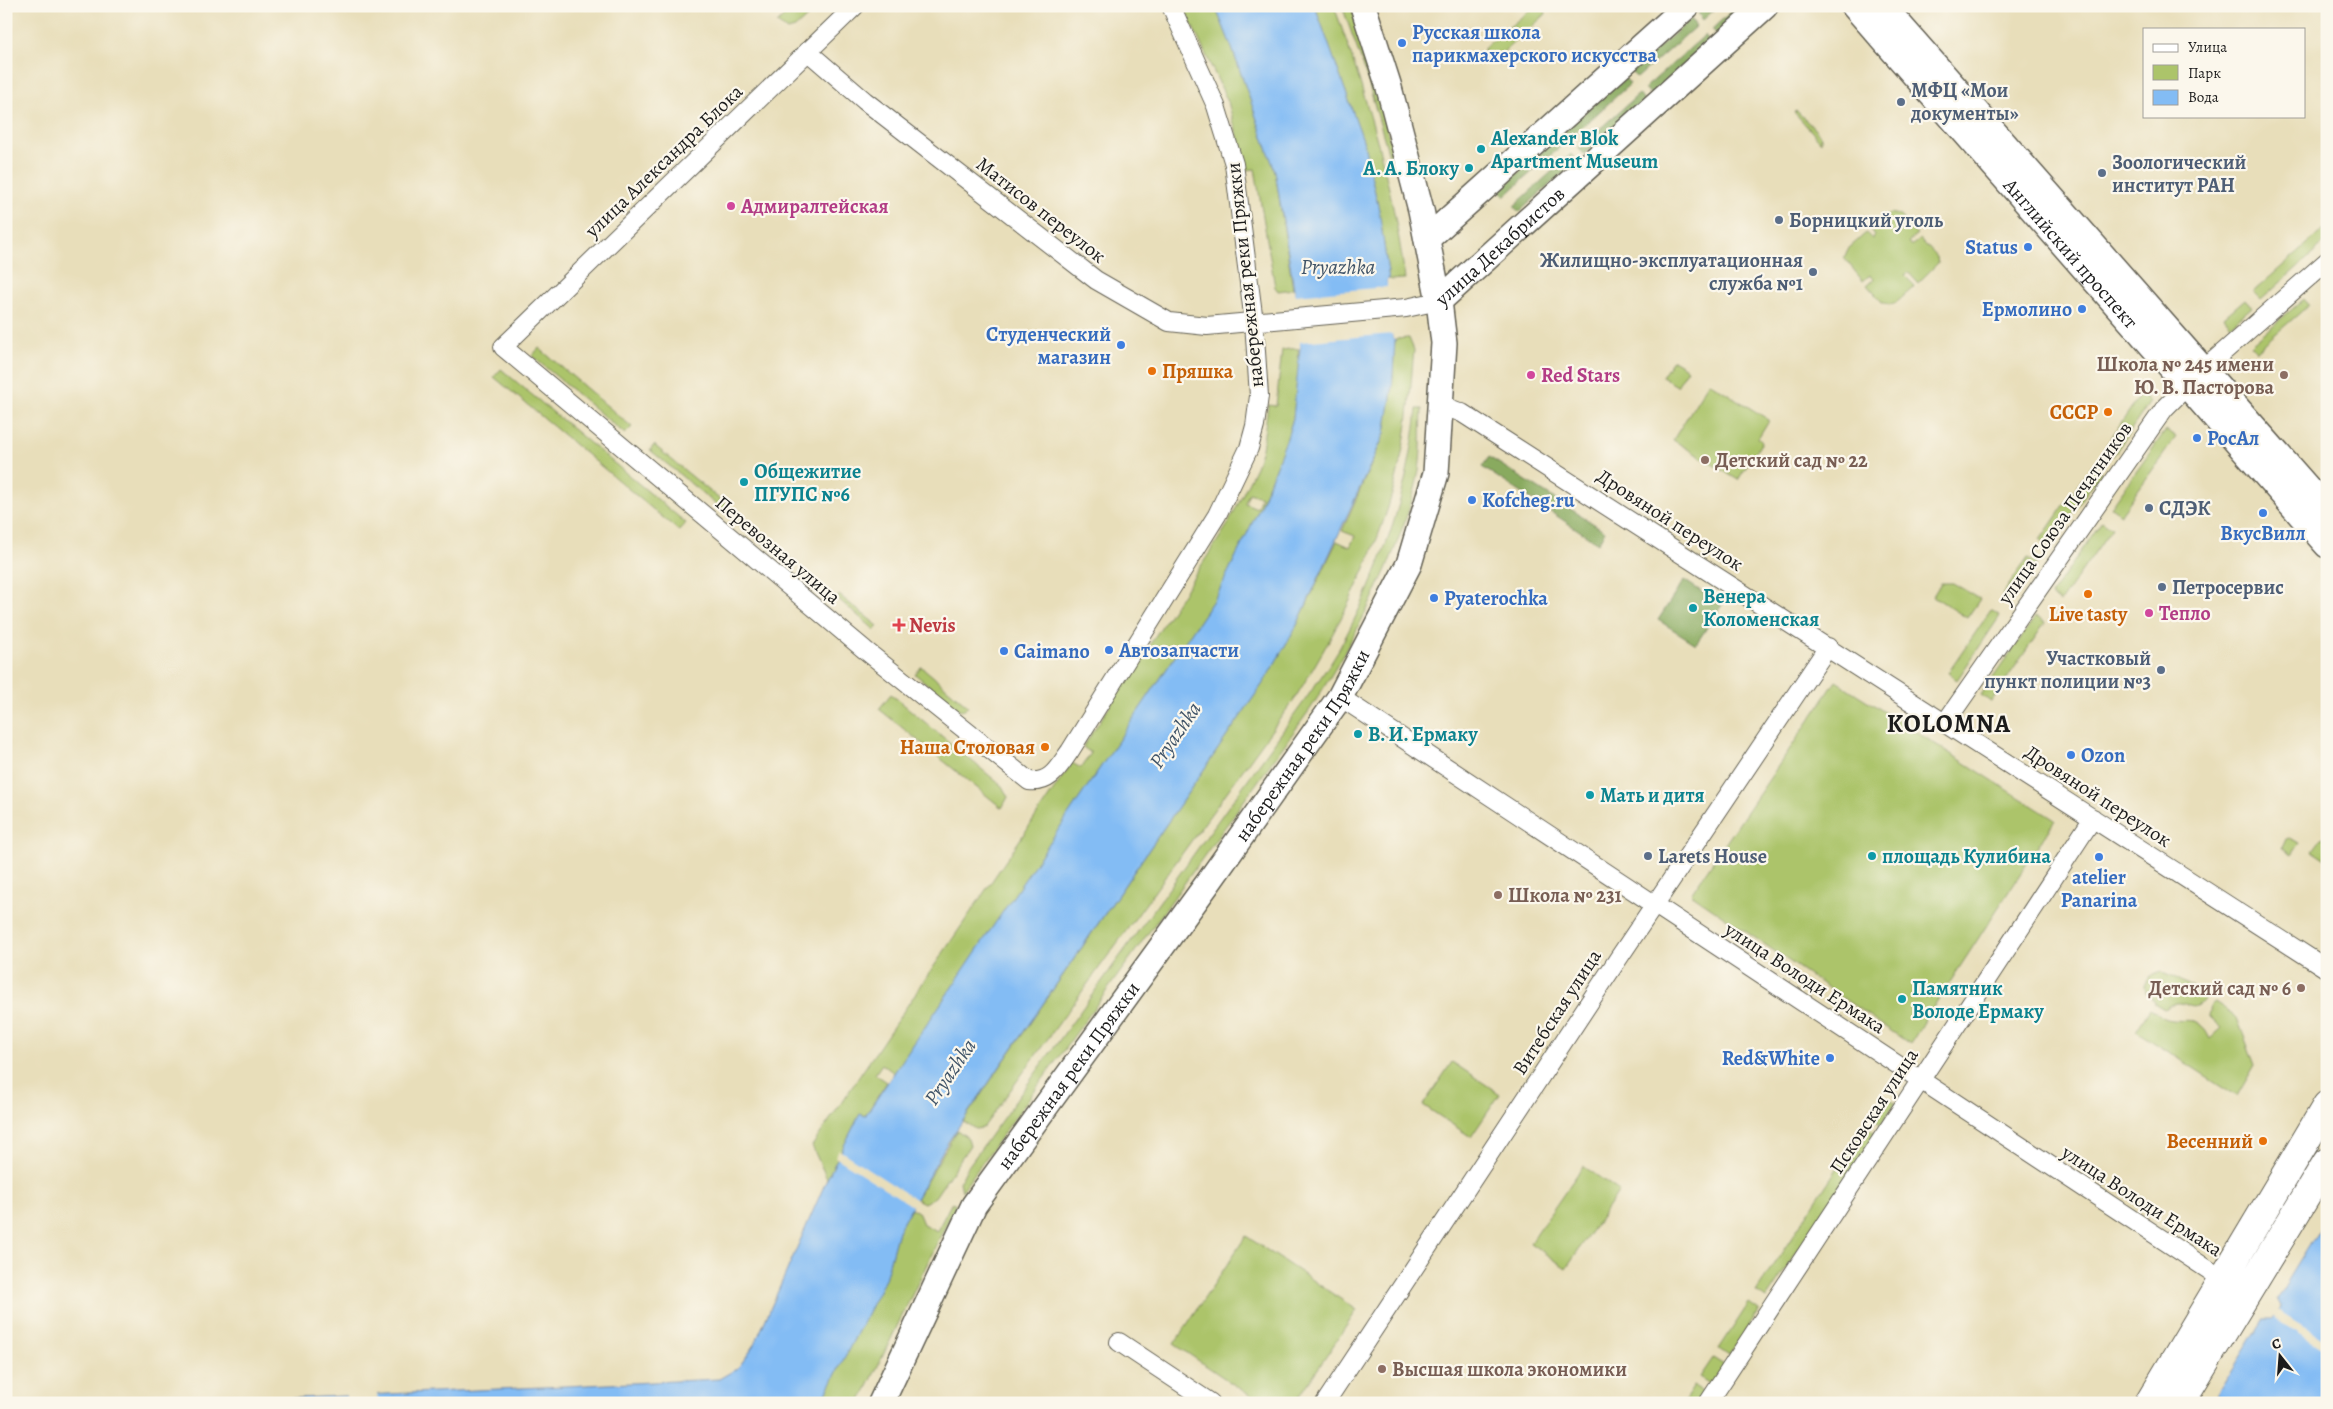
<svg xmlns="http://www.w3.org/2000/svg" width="2333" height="1409" font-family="Alegreya,serif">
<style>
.green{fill:#acc46a;stroke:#647043;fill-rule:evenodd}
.forest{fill:#89aa5e;stroke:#52633d}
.water{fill:#83bcf4;stroke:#506c88}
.pier{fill:#e8deba}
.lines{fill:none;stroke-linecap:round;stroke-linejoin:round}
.street-casing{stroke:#636053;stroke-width:20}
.secondary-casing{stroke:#636053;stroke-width:28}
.primary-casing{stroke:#636053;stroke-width:30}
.street{stroke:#fff;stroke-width:18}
.secondary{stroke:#fff;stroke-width:25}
.primary{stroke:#fff;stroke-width:28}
.shop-dot{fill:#3f7fe0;stroke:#fbf7ec;stroke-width:2}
.service-dot{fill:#5c6f8a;stroke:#fbf7ec;stroke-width:2}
.culture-dot{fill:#0f9aa8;stroke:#fbf7ec;stroke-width:2}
.hotel-dot{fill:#d1479c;stroke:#fbf7ec;stroke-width:2}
.food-dot{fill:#e8710a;stroke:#fbf7ec;stroke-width:2}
.education-dot{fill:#8d6e63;stroke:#fbf7ec;stroke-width:2}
.health-dot{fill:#e0444e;stroke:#fbf7ec;stroke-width:2}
.labels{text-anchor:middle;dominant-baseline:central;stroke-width:4.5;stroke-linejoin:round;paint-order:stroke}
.shop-label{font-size:20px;font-weight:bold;fill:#366cbe;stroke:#fbf7ec;text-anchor:start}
.service-label{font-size:20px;font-weight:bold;fill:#4e5e75;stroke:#fbf7ec;text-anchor:start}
.culture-label{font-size:20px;font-weight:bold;fill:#0d838f;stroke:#fbf7ec;text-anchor:start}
.street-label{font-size:20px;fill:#1c1c1c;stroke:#fbf7ec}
.hotel-label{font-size:20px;font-weight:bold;fill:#b23c85;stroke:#fbf7ec;text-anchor:start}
.education-label{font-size:20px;font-weight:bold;fill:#785e54;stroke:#fbf7ec;text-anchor:start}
.food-label{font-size:20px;font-weight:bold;fill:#c56008;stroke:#fbf7ec;text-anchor:end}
.health-label{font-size:20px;font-weight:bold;fill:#be3a42;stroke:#fbf7ec;text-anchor:start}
.water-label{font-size:21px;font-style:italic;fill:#405468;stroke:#fbf7ec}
.district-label{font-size:25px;font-weight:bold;letter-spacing:1px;fill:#1c1c1c;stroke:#fbf7ec}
</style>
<rect width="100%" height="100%" fill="#fbf7ec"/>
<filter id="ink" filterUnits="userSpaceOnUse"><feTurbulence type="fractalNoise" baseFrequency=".02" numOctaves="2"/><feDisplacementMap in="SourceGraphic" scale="10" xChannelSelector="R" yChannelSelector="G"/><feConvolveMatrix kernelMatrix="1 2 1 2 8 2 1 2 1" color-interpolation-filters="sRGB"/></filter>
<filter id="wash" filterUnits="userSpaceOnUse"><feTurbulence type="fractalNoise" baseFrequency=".0096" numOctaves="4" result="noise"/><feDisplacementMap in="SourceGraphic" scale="20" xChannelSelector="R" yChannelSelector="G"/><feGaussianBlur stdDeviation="1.12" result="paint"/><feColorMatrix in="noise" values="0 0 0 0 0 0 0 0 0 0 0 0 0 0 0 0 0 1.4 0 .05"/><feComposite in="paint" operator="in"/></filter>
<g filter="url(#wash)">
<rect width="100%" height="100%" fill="#e8deba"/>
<path class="green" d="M794 6H819L795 28 787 30 777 23Z
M1183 6H1215L1232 48 1275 171 1293 289 1278 291 1275 287 1255 169 1247 170 1228 102Z
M1315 6H1334C1366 95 1393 184 1405 279L1389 280 1379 210 1363 140Z
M1342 6H1351L1376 86 1396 165 1392 166 1364 68Z
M1535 6H1544L1546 14 1493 61 1488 60 1483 52 1485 47Z
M1797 111 1821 136V142L1794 112Z
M1890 213 1899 215 1917 235 1908 242 1911 246 1920 239 1937 257 1938 263 1918 283 1908 272 1905 276 1915 286 1897 302 1889 305 1882 302 1867 285 1874 279 1870 275 1863 281 1844 258 1848 249 1866 233 1872 239 1875 236 1870 229Z
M2324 229 2327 232V241L2261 300 2253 292Z
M2245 299 2252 307 2231 325 2224 317Z
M2304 299 2309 305 2256 351 2250 345Z
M1409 338 1414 350C1411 378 1410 408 1405 437 1390 530 1345 618 1295 698L983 1128 975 1129 963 1121 1264 682 1297 625 1337 541 1350 547 1355 536 1342 531 1385 433 1392 391 1395 339Z
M539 348 632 427 625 434 532 356Z
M1298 348 1299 370 1293 418 1287 438 1259 509 1218 593 894 1073 882 1064 875 1074 887 1082 865 1116 860 1114 827 1179 812 1146 1072 763 1081 768 1091 753 1083 747 1227 526 1256 467 1262 449 1268 405 1276 406 1282 350ZM1249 493 1261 497 1257 508 1245 503Z
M1673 360 1688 369 1677 386 1662 377Z
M501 369 686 523 679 531 494 377Z
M1709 382 1769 420 1758 438 1762 442 1738 480 1673 440Z
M2140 395 2150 402 2113 456 2103 450Z
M1417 409H1422C1421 429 1422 450 1419 470 1414 499 1403 527 1393 553 1370 608 1343 658 1311 708L962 1191 960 1182 967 1168 1303 703C1315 685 1328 668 1339 649 1379 576 1409 493 1417 409Z
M2166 430 2176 437 2121 514 2111 507Z
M654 445 797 563 793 568 650 450Z
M2092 465 2101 472 2050 546 2040 540Z
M2102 521 2112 528 2060 602 2051 595Z
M2028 558 2037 564 2011 602 2002 595Z
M1941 583H1953L1980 599 1967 618 1933 596Z
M839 595 878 626 875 630 837 598Z
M1991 610 2000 616 1957 680 1948 673Z
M2036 616 2045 623 1991 702 1981 695Z
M921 667H922L968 706 963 710 957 709 915 674Z
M1836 681 2055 820 1910 1044 1691 894Z
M891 694 1002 786 1008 797 1002 808 879 709Z
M2327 836V860L2312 850 2321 838Z
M2289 838 2300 843 2292 855 2282 848 2286 839Z
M2162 972 2175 977 2206 997C2189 1021 2188 991 2164 1009L2154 1003 2155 1001 2145 993 2144 985 2150 976Z
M2215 1003 2237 1018 2255 1065 2237 1096 2136 1031 2150 1009C2156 1013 2161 1017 2167 1019 2189 1024 2197 1012 2210 1039L2222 1028 2209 1016 2211 1006Z
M1452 1062 1500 1094 1471 1137 1423 1105Z
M1886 1096 1895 1103 1881 1124 1872 1118Z
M1865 1126 1875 1133 1766 1299 1756 1292Z
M957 1130 968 1138 970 1145 935 1197 924 1203 916 1199Z
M1583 1166 1619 1191 1566 1268 1530 1243Z
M952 1202 956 1204 860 1403H821L885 1279 898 1231 911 1208 918 1212 923 1224 937 1231Z
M1246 1236 1357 1310 1295 1403H1261L1174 1344Z
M1749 1303 1759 1310 1729 1356 1719 1349Z
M1713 1358 1724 1365 1711 1384 1700 1377Z
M1694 1386 1705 1393 1698 1403H1683Z"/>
<path class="forest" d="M1705 6H1718L1703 20 1698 13Z
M1737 6H1750L1718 36 1712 29Z
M1691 19 1696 26 1637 78 1631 72Z
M1705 35 1710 42 1651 95 1645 88Z
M1624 77 1630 84 1570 138 1564 131Z
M1639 94 1644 101 1584 154 1578 148Z
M1556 138 1562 145 1505 196 1499 190Z
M1571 154 1577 161 1519 212 1514 206Z
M1489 457 1605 531 1598 543 1482 467Z
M1684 580 1722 605 1696 644 1658 620Z"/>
<path class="water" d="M1215 6H1315L1363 140 1379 210 1389 280H1387L1393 339H1395L1392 391 1385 433 1297 625 1264 682 946 1145 898 1231 885 1279 821 1403H190L719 1379 738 1368 754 1346 827 1179 860 1114 865 1116 1218 593 1259 509 1287 438 1293 418 1300 348 1294 289 1275 171 1232 48Z
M2327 1217V1403H2212L2263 1320H2273L2281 1309 2276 1300Z"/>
<path class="pier" d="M1387 280H1391L1395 334 1397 339H1393L1392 334 1300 342V348H1296L1290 289H1294L1295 295 1387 287Z
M839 1150 918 1201 914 1207 835 1157Z
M2277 1310 2327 1341V1351L2273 1317Z
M377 1392 378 1403H346V1393Z"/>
</g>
<g filter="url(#ink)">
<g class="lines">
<defs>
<path id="street" d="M855 6 503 347 865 650 1029 781C1051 784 1059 766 1070 751L1217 515 1249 448 1255 426 1259 396 1254 322 1234 164 1216 106 1171 6
M807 51 865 101 1096 280 1169 322 1207 326 1406 308 1439 301
M1441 405 1462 413 1490 431 2327 969
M1340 697 2230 1284
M1945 723 2164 409 2203 370 2327 261
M1119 1342 1211 1403
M1325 1403 1618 959 1828 647
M1708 1403 2093 818"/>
<g id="secondary">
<path id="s1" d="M1854 6 2327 545"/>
<path d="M1883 6 2327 510"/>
<path d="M1427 239 1687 6"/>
<path id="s2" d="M1439 301 1765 6"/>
<path id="s3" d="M881 1403 974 1205 1208 883 1340 697 1409 564 1436 473 1444 343 1439 301 1421 210 1388 84 1363 6"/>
</g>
<path id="primary" d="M2149 1403 2327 1105
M2180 1403 2327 1162"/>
</defs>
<use href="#street" class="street-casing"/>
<use href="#secondary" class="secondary-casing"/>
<use href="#primary" class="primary-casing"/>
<use href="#street" class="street"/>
<use href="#secondary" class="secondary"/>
<use href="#primary" class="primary"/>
</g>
</g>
<g class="shop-dot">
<circle cx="1402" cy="43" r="5"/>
<circle cx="2028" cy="247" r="5"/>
<circle cx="2082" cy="309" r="5"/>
<circle cx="1121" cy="345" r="5"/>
<circle cx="2197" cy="438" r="5"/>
<circle cx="1472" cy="500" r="5"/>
<circle cx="2263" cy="513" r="5"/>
<circle cx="1434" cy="598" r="5"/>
<circle cx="1109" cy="650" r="5"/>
<circle cx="1004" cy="651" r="5"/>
<circle cx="2071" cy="755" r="5"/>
<circle cx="2099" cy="857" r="5"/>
<circle cx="1830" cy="1058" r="5"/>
</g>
<g class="service-dot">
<circle cx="1901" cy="102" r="5"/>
<circle cx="2102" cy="173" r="5"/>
<circle cx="1779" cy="220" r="5"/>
<circle cx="1813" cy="272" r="5"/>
<circle cx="2149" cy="508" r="5"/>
<circle cx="2162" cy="587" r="5"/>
<circle cx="2161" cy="670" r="5"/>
<circle cx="1648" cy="856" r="5"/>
</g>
<g class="culture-dot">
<circle cx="1481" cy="149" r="5"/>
<circle cx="1469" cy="168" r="5"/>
<circle cx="744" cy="482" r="5"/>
<circle cx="1693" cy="608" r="5"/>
<circle cx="1358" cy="734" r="5"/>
<circle cx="1590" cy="795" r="5"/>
<circle cx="1872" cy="856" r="5"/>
<circle cx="1902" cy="999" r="5"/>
</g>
<g class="hotel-dot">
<circle cx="731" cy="206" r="5"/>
<circle cx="1531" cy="375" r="5"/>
<circle cx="2149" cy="613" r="5"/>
</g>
<g class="food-dot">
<circle cx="1152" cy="371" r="5"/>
<circle cx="2108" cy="412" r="5"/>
<circle cx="2088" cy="594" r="5"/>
<circle cx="1045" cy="747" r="5"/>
<circle cx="2263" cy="1141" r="5"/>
</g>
<g class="education-dot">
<circle cx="2284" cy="375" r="5"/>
<circle cx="1705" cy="460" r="5"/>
<circle cx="1498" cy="895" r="5"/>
<circle cx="2301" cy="988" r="5"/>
<circle cx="1382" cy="1369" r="5"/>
</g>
<path class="health-dot" d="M896.5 617.5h5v5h5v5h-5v5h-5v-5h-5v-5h5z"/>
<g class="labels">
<g class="shop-label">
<text x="1412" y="32">Русская школа<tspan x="1412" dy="23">парикмахерского искусства</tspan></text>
<text x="2018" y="247" text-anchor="end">Status</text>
<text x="2072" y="309" text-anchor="end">Ермолино</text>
<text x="1111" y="334" text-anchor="end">Студенческий<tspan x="1111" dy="23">магазин</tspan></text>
<text x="2207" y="438">РосАл</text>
<text x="1482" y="500">Kofcheg.ru</text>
<text x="2263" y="533" text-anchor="middle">ВкусВилл</text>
<text x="1444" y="598">Pyaterochka</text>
<text x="1119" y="650">Автозапчасти</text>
<text x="1014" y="651">Caimano</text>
<text x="2081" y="755">Ozon</text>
<text x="2099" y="877" text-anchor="middle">atelier<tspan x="2099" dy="23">Panarina</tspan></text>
<text x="1820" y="1058" text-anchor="end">Red&amp;White</text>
</g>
<g class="service-label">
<text x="1911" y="90">МФЦ «Мои<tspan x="1911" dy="23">документы»</tspan></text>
<text x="2112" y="162">Зоологический<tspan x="2112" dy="23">институт РАН</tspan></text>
<text x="1789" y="220">Борницкий уголь</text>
<text x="1803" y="260" text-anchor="end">Жилищно-эксплуатационная<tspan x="1803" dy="23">служба №1</tspan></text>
<text x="2159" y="508">СДЭК</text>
<text x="2172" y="587">Петросервис</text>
<text x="2151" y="658" text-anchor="end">Участковый<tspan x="2151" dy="23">пункт полиции №3</tspan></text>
<text x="1658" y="856">Larets House</text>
</g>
<g class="culture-label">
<text x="1491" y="138">Alexander Blok<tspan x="1491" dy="23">Apartment Museum</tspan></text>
<text x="1459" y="168" text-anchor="end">А. А. Блоку</text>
<text x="754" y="471">Общежитие<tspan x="754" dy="23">ПГУПС №6</tspan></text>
<text x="1703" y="596">Венера<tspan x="1703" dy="23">Коломенская</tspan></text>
<text x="1368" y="734">В. И. Ермаку</text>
<text x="1600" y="795">Мать и дитя</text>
<text x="1882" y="856">площадь Кулибина</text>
<text x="1912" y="988">Памятник<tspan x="1912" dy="23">Володе Ермаку</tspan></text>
</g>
<g class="street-label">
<text transform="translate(664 161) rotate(-44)">улица Александра Блока</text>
<text transform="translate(1041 210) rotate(38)">Матисов переулок</text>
<text stroke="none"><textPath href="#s2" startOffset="82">улица Декабристов</textPath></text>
<text stroke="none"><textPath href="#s1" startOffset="329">Английский проспект</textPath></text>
<text transform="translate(1245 275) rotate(-96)">набережная реки Пряжки</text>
<text transform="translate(2065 513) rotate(-55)">улица Союза Печатников</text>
<text transform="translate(1670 520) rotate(33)">Дровяной переулок</text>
<text transform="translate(778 550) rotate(40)">Перевозная улица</text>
<text stroke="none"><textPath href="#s3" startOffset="784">набережная реки Пряжки</textPath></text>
<text transform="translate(2098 796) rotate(33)">Дровяной переулок</text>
<text transform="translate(1805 978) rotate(33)">улица Володи Ермака</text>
<text transform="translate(1557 1012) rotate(-57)">Витебская улица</text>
<text stroke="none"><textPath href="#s3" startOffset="379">набережная реки Пряжки</textPath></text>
<text transform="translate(1874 1111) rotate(-57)">Псковская улица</text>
<text transform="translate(2142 1201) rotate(33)">улица Володи Ермака</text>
</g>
<g class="hotel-label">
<text x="741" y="206">Адмиралтейская</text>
<text x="1541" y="375">Red Stars</text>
<text x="2159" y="613">Тепло</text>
</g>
<g class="education-label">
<text x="2274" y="364" text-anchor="end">Школа № 245 имени<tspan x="2274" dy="23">Ю. В. Пасторова</tspan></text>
<text x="1715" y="460">Детский сад № 22</text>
<text x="1508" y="895">Школа № 231</text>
<text x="2291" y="988" text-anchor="end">Детский сад № 6</text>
<text x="1392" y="1369">Высшая школа экономики</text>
</g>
<g class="food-label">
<text x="1162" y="371" text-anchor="start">Пряшка</text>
<text x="2098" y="412">СССР</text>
<text x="2088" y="614" text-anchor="middle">Live tasty</text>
<text x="1035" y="747">Наша Столовая</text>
<text x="2253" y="1141">Весенний</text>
</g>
<g class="health-label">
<text x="909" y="625">Nevis</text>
</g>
<g class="water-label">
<text x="1338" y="267">Pryazhka</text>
<text transform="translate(1175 735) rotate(-56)">Pryazhka</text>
<text transform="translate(950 1072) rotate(-56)">Pryazhka</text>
</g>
<g class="district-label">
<text x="1949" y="724">KOLOMNA</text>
</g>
</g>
<rect width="2333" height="1409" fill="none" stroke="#fbf7ec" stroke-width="25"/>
<rect x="2143" y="28" width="162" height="90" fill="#fbf7ec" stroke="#a29f99"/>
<rect x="2153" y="44" width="25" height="8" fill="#ffffff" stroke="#a29f99"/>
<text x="2188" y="52" font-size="15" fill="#1c1c1c">Улица</text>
<rect x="2153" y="65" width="25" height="15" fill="#acc46a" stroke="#a29f99"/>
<text x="2188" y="78" font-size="15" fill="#1c1c1c">Парк</text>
<rect x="2153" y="90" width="25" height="15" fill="#83bcf4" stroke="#a29f99"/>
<text x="2188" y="102" font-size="15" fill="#1c1c1c">Вода</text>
<g transform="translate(2280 1356) rotate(343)" stroke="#fbf7ec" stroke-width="4" paint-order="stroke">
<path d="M0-4L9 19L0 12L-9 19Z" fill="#1c1c1c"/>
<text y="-8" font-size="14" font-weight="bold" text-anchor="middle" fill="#1c1c1c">С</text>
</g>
</svg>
